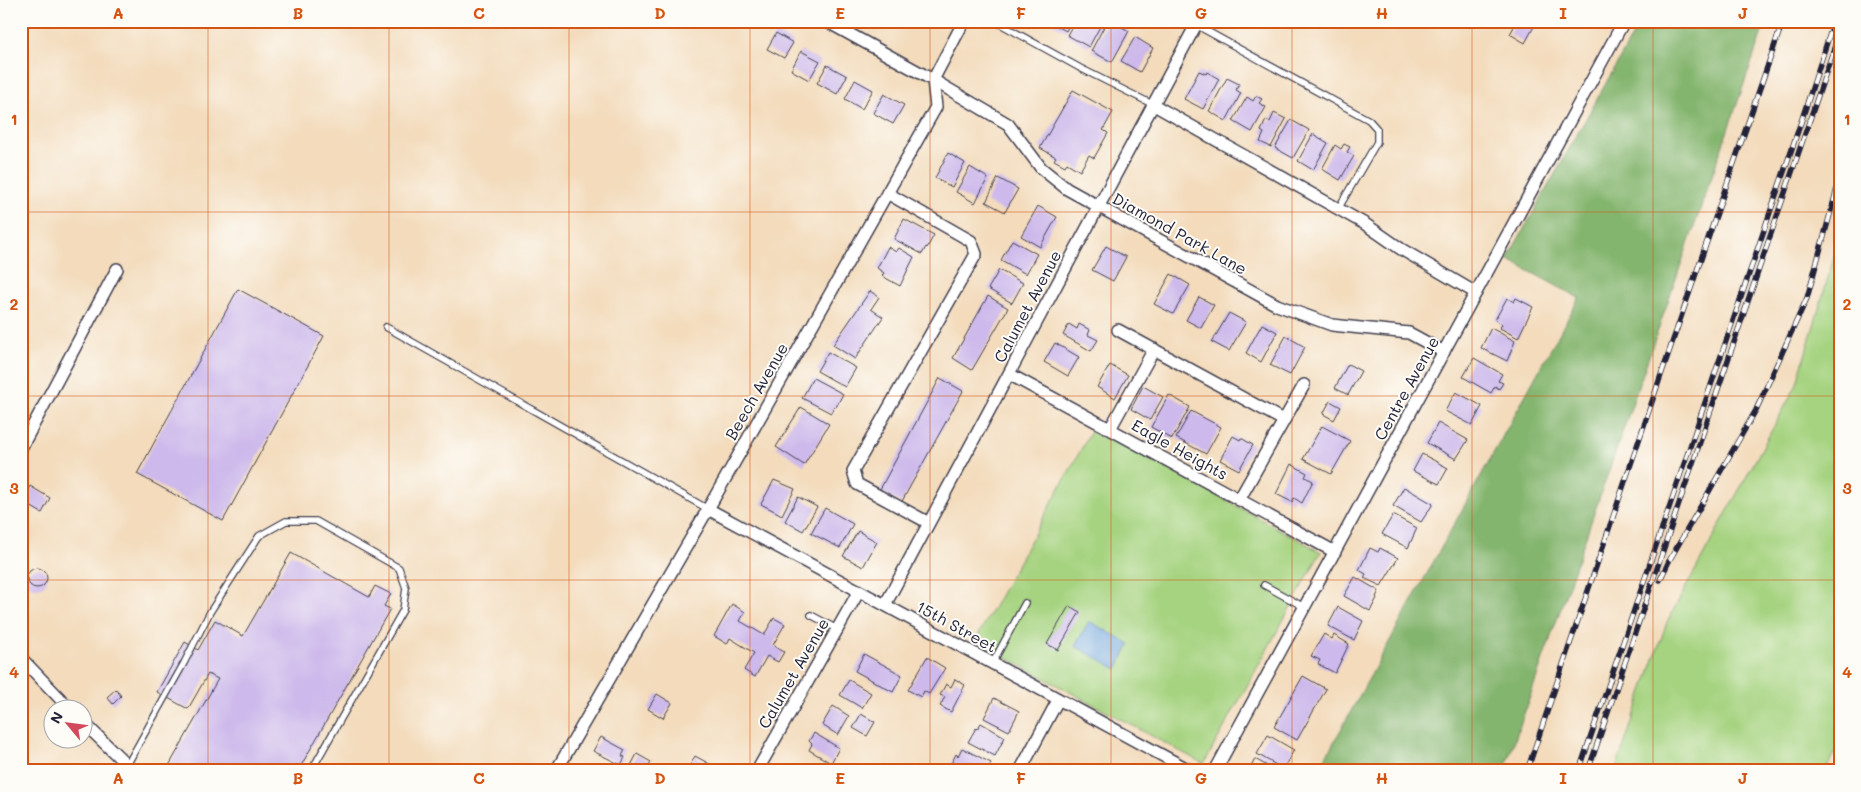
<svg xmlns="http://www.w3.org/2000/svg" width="1861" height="792" font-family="Mali,sans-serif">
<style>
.green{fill:#a6d380;stroke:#647a5e}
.forest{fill:#84b56e;stroke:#536c54}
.water{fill:#6fa6dd;stroke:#48648c}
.building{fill:#cdb9eb}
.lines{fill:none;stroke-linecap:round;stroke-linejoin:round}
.service-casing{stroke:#413e4e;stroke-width:8}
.minor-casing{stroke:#413e4e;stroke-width:14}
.service{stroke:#fff;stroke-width:5.5}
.minor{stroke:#fff;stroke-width:11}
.rail-casing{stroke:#22223b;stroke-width:5.5}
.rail{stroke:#fdfcf7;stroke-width:4;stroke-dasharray:11;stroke-linecap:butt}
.grid{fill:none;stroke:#d45411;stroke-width:1;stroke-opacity:0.55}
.labels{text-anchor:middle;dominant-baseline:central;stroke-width:4;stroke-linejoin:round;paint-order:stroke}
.street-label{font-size:16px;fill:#22223b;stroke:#fdfcf7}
.neatline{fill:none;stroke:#d45411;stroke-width:2}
.grid-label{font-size:16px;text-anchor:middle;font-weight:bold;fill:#d45411}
</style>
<rect width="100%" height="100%" fill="#fdfcf7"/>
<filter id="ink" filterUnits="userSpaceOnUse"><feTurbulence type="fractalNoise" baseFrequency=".02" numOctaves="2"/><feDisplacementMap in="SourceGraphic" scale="10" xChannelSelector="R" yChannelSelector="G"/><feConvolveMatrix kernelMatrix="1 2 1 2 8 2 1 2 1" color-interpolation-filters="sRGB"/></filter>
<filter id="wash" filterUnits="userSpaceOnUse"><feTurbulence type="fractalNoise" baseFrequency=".0096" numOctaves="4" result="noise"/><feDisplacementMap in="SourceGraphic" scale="20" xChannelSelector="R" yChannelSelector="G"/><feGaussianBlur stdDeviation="1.12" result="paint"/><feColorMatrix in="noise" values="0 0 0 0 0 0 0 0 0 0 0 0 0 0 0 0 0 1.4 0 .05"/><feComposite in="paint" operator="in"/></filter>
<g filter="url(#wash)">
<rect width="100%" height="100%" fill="#f3dbbc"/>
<path class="green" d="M1840 237V745L1825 771H1615L1667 622 1796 386Z
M1093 428 1321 552 1204 764 975 641Z"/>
<path class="forest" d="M1641 21H1766L1504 771H1318L1579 298 1507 259Z"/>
<path class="water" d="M1089 621 1130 644 1117 669 1075 646Z"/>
<g id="blocks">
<path class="building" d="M1048 21H1071L1066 31Z
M1075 21H1103L1089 47 1067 35Z
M1107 21H1111L1129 31 1112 62 1091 51Z
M1517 21H1537L1525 43 1510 34Z
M776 33 793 43 784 58 767 49Z
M1135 37 1153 48 1140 72 1121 61Z
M801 51 820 61 809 80 791 70Z
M827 65 847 76 837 94 817 83Z
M1199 71 1206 74 1207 72 1219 79 1203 109 1184 99Z
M1227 78 1239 84 1236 90 1241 93 1226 121 1209 111Z
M855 80 873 90 862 109 845 99Z
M1073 90 1113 112 1103 130 1108 133 1094 158 1089 155 1080 171 1067 163 1065 166 1054 160 1056 157 1040 148Z
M884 94 904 105 893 124 873 113Z
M1256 96 1262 99 1259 103 1266 107 1252 132 1233 121 1247 97 1253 101Z
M1274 113 1286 119 1271 147 1260 142 1264 133 1261 131 1266 120 1270 122Z
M1291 120 1309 130 1293 158 1275 148Z
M1313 134 1328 143 1313 170 1298 161Z
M1344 144 1350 147 1347 152 1354 156 1340 180 1322 169 1335 145 1341 149Z
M948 153 965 163 952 187 935 178Z
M970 167 988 178 975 203 956 192Z
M998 178 1018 189 1005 212 986 202Z
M1038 206 1057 217 1040 247 1021 236Z
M904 219 934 235 927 248 926 247 922 254 894 239Z
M1012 240 1037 254 1026 274 1001 260Z
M1106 246 1126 257 1113 281 1092 270Z
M888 247 896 252 899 248 914 257 900 286 882 276 884 273 877 268Z
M999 270 1023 283 1012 303 988 289Z
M1171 274 1190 285 1173 314 1154 304Z
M238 289 324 336 223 521 137 474Z
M870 291 879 297 871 309 883 317 855 359 833 345Z
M988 296 1008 308 972 370 953 358Z
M1199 297 1214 305 1201 328 1186 320Z
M1507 298 1514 302 1516 298 1533 307 1518 338 1500 328 1502 324 1495 320Z
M1229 313 1246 322 1229 351 1212 342Z
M1069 324 1077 329 1079 324 1090 330 1088 335 1098 340 1091 351 1063 335Z
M1262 324 1277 332 1261 362 1246 353Z
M1491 328 1515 341 1507 361 1481 348Z
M1286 336 1305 347 1290 375 1270 365Z
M1055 343 1079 357 1068 376 1044 362Z
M828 352 856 368 845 387 817 371Z
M1474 358 1502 374 1498 381 1503 383 1499 389 1495 386 1491 393 1463 377Z
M1348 364 1361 371 1348 395 1335 388Z
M1110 365 1128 375 1115 398 1097 387Z
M813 378 843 394 836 407 834 406 831 413 802 398Z
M940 378 963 391 901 503 879 491Z
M1143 386 1163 397 1150 420 1131 409Z
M1456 392 1482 406 1472 425 1445 411Z
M1169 395 1190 407 1172 439 1151 427Z
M1330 401 1341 407 1334 420 1323 414Z
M801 407 829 424 804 465 776 447Z
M1191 411 1221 427 1206 454 1176 438Z
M1438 423 1468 440 1456 459 1427 443Z
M1322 426 1350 441 1331 474 1303 459Z
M1233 436 1240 440 1241 438 1253 445 1239 470 1220 460Z
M1422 454 1448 468 1439 484 1413 471Z
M1291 464 1307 473 1305 477 1313 481 1302 503 1294 498 1292 502 1276 494Z
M774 480 795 489 782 515 761 504Z
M30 486 50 498 42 513 21 501Z
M1404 487 1433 504 1421 522 1393 506Z
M798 497 817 507 803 531 785 521Z
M825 508 853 524 840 548 811 533Z
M1393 515 1417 528 1408 548 1382 534Z
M858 531 877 542 863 567 843 556Z
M1370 548 1378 552 1380 548 1398 558 1381 586 1364 578 1366 574 1359 570Z
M291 553 369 597 375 586 391 594 384 606 390 609 298 771H166L218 679 208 674 188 709 157 692 185 642 198 650 215 620 243 636Z
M27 578a10 10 0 1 1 20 0a10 10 0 1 1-20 0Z
M1355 577 1379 591 1376 597 1377 598 1370 611 1344 596Z
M732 604 745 612 740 621 764 635 774 618 785 624 773 645 784 652 778 662 767 656 755 677 744 670 754 653 730 638 727 644 714 636Z
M1069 606 1080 612 1058 650 1047 644Z
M1338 607 1363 621 1354 640 1328 626Z
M1324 634 1332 639 1334 635 1349 644 1335 673 1318 664 1320 660 1311 656Z
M864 654 902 675 893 692 855 671Z
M927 657 945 668 929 694 924 691 921 697 908 690Z
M1303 676 1326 689 1297 740 1274 727Z
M955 679 965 685 951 712 940 706 945 697 940 695 946 684 951 687Z
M849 680 871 693 862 708 840 695Z
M116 689 121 696 113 704 107 697Z
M657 694 672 703 663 718 648 709Z
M994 698 1019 711 1009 731 984 718Z
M833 706 849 716 838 735 822 725Z
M861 714 875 722 867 736 853 728Z
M981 723 1005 737 995 756 968 742 976 728 977 729Z
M814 733 839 748 831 763 809 750 812 744 809 741Z
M1268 735 1294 750 1283 769 1257 754Z
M601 737 625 750 622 756 625 757 621 765 593 751Z
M962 748 991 763 987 771H958L950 766 956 754 958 756Z
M637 754 651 762 647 771H628Z
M695 756 717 768 716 771 688 769Z
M1255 759 1276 771H1249Z"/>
</g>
</g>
<g filter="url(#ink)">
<use href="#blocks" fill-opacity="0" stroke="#413e4e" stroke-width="1"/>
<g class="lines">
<defs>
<path id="service" d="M995 21 1080 68 1154 105
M1196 25 1369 120 1377 129V142L1338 209
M386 327 708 509
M1264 585 1304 607
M811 615 837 629
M992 664 1025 603
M127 765 184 663 210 612 259 536 286 521H316L399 568 406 588 403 610 311 771"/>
<path id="minor" d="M826 21 933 80 1008 124 1041 168 1067 189 1277 305 1332 325 1409 333 1444 352
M1154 105 1365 224 1401 249 1476 293
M887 193 971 241 976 254 853 471 857 484 929 523
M1118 330 1283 420
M1009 374 1335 552
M1110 429 1154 349
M21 448 117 269
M1239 500 1304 385
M708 509 1191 771
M885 605 1198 21
M21 658 71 710
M82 721 127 765 126 771
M556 771 708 509 936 107 933 80 964 21
M757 771 859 591
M1020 771 1058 700
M1215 771 1624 21"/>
</defs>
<use href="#service" class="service-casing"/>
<use href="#minor" class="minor-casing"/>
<use href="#service" class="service"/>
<use href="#minor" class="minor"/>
<defs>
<path id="rail" d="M1660 580 1669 561 1756 410 1807 298 1840 178
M1527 771 1660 378 1783 21
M1579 771 1802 119 1834 21
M1588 771 1840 31"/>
</defs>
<use href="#rail" class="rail-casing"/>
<use href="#rail" class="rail"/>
</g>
</g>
<path class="grid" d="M208 21V771M389 21V771M569 21V771M750 21V771M930 21V771M1111 21V771M1292 21V771M1472 21V771M1653 21V771M21 212H1840M21 396H1840M21 580H1840"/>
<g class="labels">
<g class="street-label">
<text transform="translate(1180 233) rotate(29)">Diamond Park Lane</text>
<text transform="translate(1027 306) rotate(-62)">Calumet Avenue</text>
<text transform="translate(1406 388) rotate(-61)">Centre Avenue</text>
<text transform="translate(756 391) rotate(-60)">Beech Avenue</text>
<text transform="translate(1180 449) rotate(29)">Eagle Heights</text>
<text transform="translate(957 626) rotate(29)">15th Street</text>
<text transform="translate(793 673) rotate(-60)">Calumet Avenue</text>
</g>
</g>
<rect width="1861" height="792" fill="none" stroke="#fdfcf7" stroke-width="55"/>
<g transform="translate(68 724) rotate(299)"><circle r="24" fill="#fdfcf7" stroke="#a5a5ac"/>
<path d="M0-4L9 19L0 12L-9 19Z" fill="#d1495b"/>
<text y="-8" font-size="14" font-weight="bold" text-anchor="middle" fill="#22223b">N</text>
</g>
<rect x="28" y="28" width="1806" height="736" class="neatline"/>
<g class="grid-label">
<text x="118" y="19">A</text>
<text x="298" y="19">B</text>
<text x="479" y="19">C</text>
<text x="660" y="19">D</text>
<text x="840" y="19">E</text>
<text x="1021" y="19">F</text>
<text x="1201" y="19">G</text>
<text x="1382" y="19">H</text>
<text x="1563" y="19">I</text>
<text x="1743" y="19">J</text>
<text x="14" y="125">1</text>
<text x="1847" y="125">1</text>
<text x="14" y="310">2</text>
<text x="1847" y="310">2</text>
<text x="14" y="494">3</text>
<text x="1847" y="494">3</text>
<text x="14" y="678">4</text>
<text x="1847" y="678">4</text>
<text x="118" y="784">A</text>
<text x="298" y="784">B</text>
<text x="479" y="784">C</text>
<text x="660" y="784">D</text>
<text x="840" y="784">E</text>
<text x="1021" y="784">F</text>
<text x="1201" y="784">G</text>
<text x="1382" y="784">H</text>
<text x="1563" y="784">I</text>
<text x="1743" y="784">J</text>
</g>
</svg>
